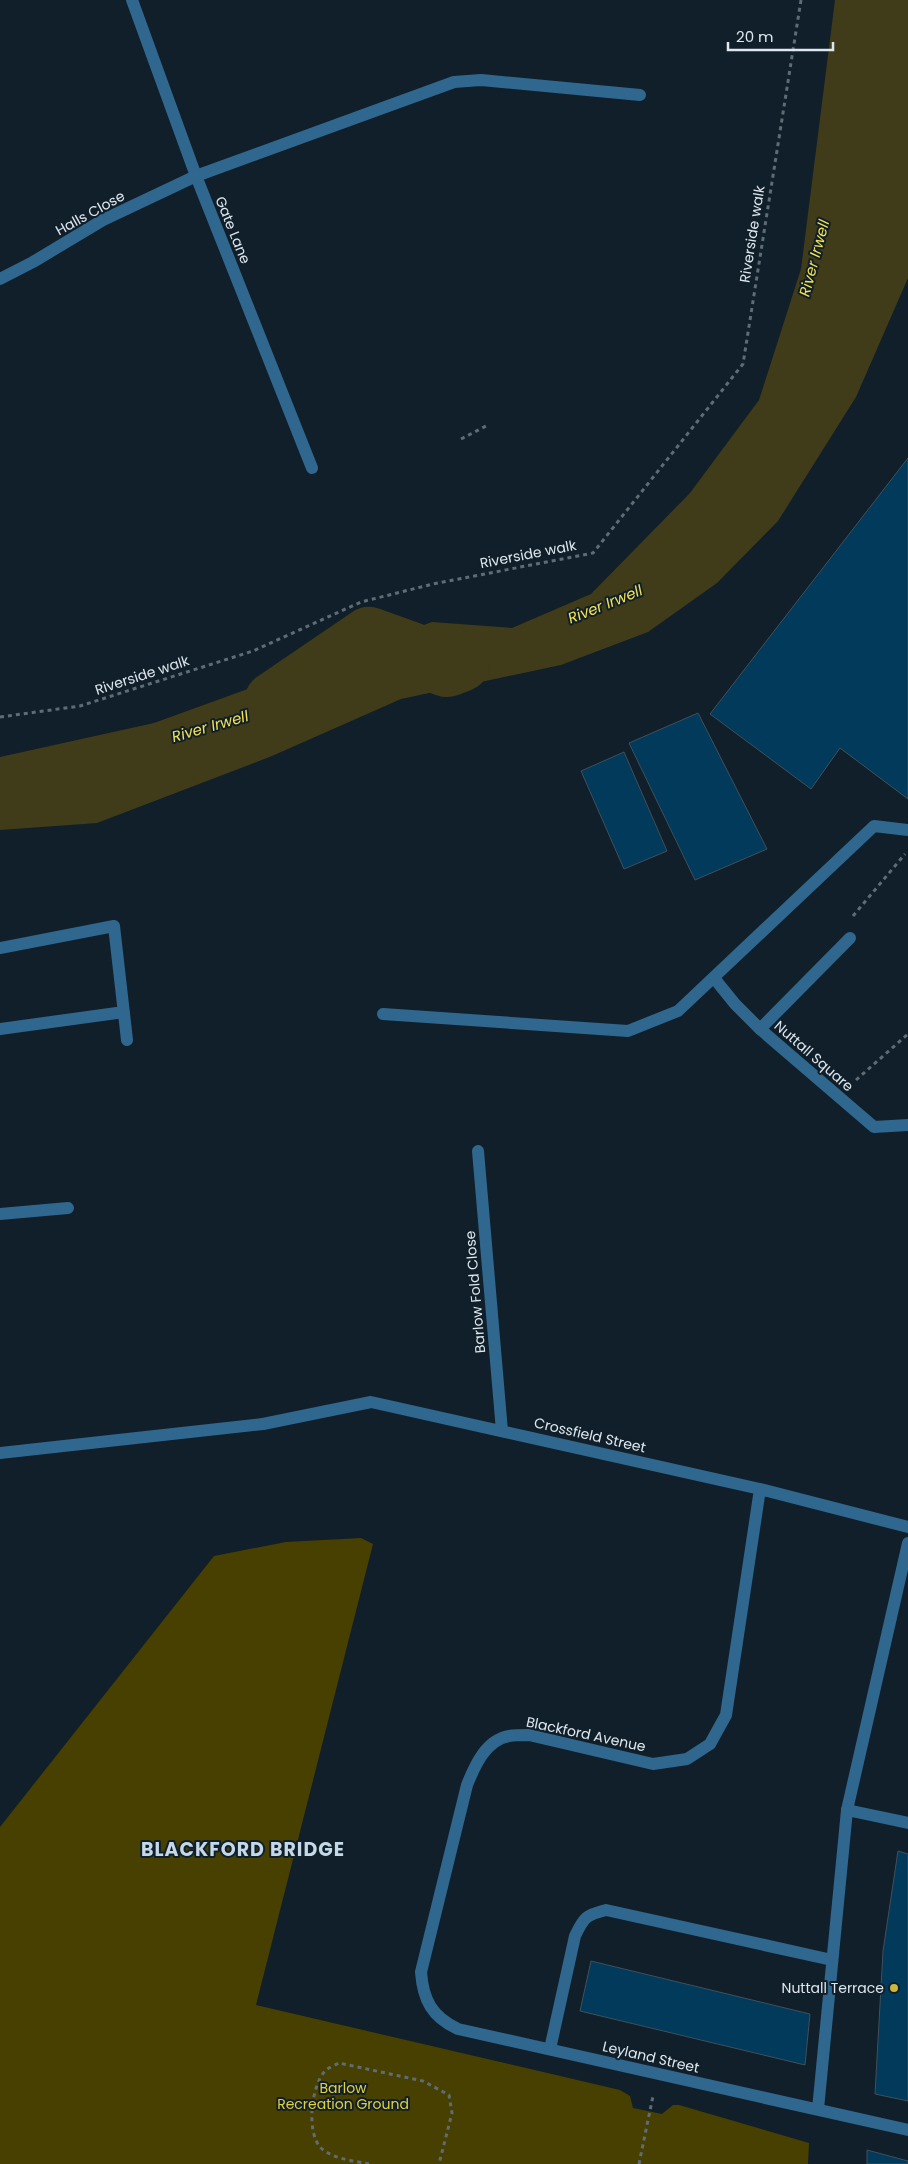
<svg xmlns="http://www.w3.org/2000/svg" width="908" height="2164" font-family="Poppins,sans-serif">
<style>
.green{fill:#474000}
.water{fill:#403c1a}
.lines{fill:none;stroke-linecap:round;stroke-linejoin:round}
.river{stroke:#403c1a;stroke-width:62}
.building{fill:#013a5a;stroke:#40505c}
.path{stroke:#5f6c75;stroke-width:3;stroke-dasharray:4 4;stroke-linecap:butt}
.lane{stroke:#30678e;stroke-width:12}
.street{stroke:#30678e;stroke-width:12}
.poi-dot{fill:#caba3a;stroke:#101f29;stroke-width:2}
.labels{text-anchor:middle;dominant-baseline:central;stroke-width:4;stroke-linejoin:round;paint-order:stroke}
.street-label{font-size:14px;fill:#dee7ef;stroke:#101f29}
.poi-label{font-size:14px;fill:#dee7ef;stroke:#101f29;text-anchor:end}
.park-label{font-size:14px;fill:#e2d13e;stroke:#101f29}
.water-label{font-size:15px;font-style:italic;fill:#f5e354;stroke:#101f29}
.district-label{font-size:19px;font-weight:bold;letter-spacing:1px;fill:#c5d8e7;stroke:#101f29}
</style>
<rect width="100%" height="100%" fill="#101f29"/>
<path class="green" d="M361 1538 373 1544 256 2005 620 2090 630 2096 633 2108 662 2114 673 2105H679L809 2143 808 2164H0V1827L214 1556 286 1542Z"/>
<path class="water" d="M835 0H908V278L856 397 778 521 717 583 648 632 561 665 401 699 272 756 97 823 0 830V757L154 723 432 622 512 628 591 594 690 493 759 400 801 269Z"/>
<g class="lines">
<path class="river" d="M275 702 369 638 447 666 460 661"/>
</g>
<path class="building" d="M908 458V799L840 748 811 789 710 714Z
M698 713 767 849 695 880 629 743Z
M624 752 667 851 624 869 581 771Z
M898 1851 908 1854V2101L875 2094 883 1951Z
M591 1961 810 2014 805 2065 580 2011Z
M867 2150 908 2161V2164H867Z"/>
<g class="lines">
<path class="path" d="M461 439 488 425
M0 717 80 706 253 651 361 602 433 584 593 553 743 364 801 0
M853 916 905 854
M856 1080 908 1034
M369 2164C354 2161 333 2159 321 2148 306 2133 311 2086 325 2071 328 2068 335 2065 339 2063L423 2081 449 2095 452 2113 439 2164
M639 2164 653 2096"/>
<path class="lane" d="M0 948 114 926 127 1040
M714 978 735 1004 760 1029
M383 1014 628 1031 678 1011 874 826 908 830
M0 1029 124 1012
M0 1214 68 1208
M0 1453 263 1424
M550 2049 575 1936C584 1917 586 1915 606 1910L832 1960
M818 2109 847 1810 908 1543"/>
<path class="street" d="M132 0 196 176 312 468
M0 279 33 262 103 220 196 176 454 82 481 80 640 95
M850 938 760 1029 874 1127 908 1125
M478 1151 502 1431
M263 1424 371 1402 760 1489 908 1527
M760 1489 726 1715 710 1744 687 1759 653 1764 529 1735C523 1735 515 1735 509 1736 486 1740 475 1765 467 1785L421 1972C423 2000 432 2017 458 2029L908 2130
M847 1810 908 1823"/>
</g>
<circle class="poi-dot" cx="894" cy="1988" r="5"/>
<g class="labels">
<g class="street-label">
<text transform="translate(90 213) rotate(-29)">Halls Close</text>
<text transform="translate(233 230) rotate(68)">Gate Lane</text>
<text transform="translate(752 234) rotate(-81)">Riverside walk</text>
<text transform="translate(528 554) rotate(-11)">Riverside walk</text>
<text transform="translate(142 675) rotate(-18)">Riverside walk</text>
<text transform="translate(814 1056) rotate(41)">Nuttall Square</text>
<text transform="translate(475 1292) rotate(-95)">Barlow Fold Close</text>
<text transform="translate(590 1435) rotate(13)">Crossfield Street</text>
<text transform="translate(586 1734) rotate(12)">Blackford Avenue</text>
<text transform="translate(651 2057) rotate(13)">Leyland Street</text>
</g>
<g class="poi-label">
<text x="884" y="1988">Nuttall Terrace</text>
</g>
<g class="park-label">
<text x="343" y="2088">Barlow<tspan x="343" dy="16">Recreation Ground</tspan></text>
</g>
<g class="water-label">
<text transform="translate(814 258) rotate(-75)">River Irwell</text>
<text transform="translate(605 604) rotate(-22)">River Irwell</text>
<text transform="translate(210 726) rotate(-16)">River Irwell</text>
</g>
<g class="district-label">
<text x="243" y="1849">BLACKFORD BRIDGE</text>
</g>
</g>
<path d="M728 42v8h105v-8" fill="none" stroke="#dee7ef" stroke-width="2.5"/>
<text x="736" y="42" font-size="15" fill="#dee7ef" stroke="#101f29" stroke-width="4" paint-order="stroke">20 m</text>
</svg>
